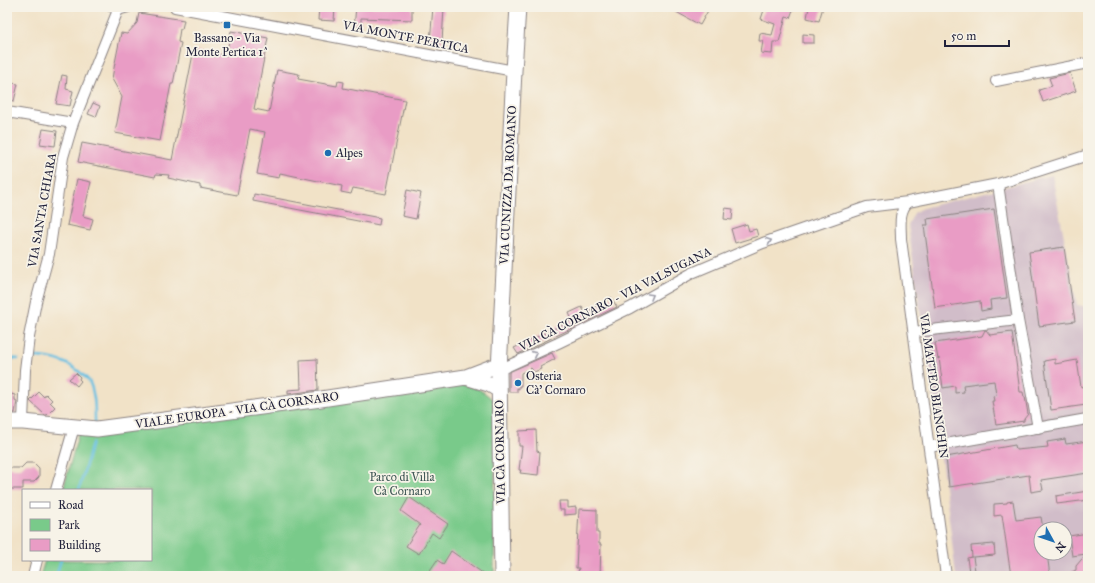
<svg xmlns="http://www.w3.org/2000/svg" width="1095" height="583" font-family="'IM FELL Great Primer',serif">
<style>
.industrial{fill:#d1bdc9;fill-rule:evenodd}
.green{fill:#79ca8a;stroke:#4e7662}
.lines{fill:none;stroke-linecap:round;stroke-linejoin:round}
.stream{stroke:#65c0e3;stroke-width:2.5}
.building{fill:#e99cc5}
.street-casing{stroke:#8a8281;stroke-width:12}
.secondary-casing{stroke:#8a8281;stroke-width:17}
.street{stroke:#fff;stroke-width:10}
.secondary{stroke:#fff;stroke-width:15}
.oneway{stroke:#9c9ca7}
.poi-dot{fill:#1f6fb2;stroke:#f7f3e8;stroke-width:1.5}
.labels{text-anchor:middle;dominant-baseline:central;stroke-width:3.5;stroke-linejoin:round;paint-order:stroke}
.street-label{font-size:12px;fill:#22223b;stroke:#f7f3e8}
.poi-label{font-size:12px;fill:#22223b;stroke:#f7f3e8;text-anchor:start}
.park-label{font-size:12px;fill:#3c5453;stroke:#f7f3e8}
</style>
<rect width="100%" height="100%" fill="#f7f3e8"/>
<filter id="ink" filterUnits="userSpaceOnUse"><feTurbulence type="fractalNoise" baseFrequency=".025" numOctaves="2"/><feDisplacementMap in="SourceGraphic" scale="8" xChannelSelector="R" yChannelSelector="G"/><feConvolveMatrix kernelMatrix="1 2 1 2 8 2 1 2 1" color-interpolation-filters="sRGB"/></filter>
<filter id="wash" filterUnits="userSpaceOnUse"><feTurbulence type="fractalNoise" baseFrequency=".012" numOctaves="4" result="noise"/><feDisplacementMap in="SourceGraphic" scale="16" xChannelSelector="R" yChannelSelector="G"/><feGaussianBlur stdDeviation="0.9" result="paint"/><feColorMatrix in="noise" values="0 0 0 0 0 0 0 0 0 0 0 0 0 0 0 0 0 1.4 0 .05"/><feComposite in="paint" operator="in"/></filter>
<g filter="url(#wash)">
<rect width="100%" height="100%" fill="#f1e2c7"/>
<path class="industrial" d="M1052 175 1077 305 1088 307V576H956L947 501 908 225 914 213 923 208ZM1041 529H1065V553H1041Z"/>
<path class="green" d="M455 383C472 386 481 388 493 400L495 443 494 576H40L45 560H151V490H63L78 435 81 433Z"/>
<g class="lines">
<path class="stream" d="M34 357C53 357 70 362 84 376 86 378 89 380 90 383 95 395 95 409 95 422
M7 358 18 359
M79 490 92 443
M56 576 61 560"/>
</g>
<g id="blocks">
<path class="building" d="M319 7H335L334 21 318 20Z
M356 7H412V20L361 18V27H354Z
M433 7H444L442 43 430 42Z
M667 7H710L700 25Z
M765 7H794L790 18 786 17 779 42H773L772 54 761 53 763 41H759L760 33 772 35 775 24 761 19Z
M809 7H823L819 21 807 18Z
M139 13 184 20 182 29H180L178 42 181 43 173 84H171L160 141 115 133 122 97 112 79 113 73 121 33 127 34 137 23Z
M231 31 268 38 254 109 269 112 277 70 299 74 298 79 337 86 338 81 344 82 343 88 405 100 386 194 353 188 351 194 341 192 342 186 280 173 279 178 257 174 265 132 250 129 237 195 200 188V185L168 178 169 175 156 174 155 177 78 162 82 143 172 160 194 49 226 56Z
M803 34 814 35V43H803Z
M1070 73 1076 91 1043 102 1039 90 1052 86 1049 78Z
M62 75 67 76 66 89 73 91 70 106 56 104Z
M7 82 18 84 14 101 7 100Z
M93 103 100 106 96 117 88 114Z
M43 129 57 131 55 146 40 144Z
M77 179 91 182 83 216 93 219 90 230 67 225Z
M407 190 421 193 416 219 402 216Z
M254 194 380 218 379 225 253 201Z
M725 208 733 209 732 220 724 219Z
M994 209 1007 298 990 300 991 309 981 311 980 301 935 308 924 225H928L927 219Z
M747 224 749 231 756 229 758 236 735 243 731 229Z
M1064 247 1075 321 1039 326 1029 252Z
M611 297 617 307 518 354 514 348 572 320 569 313 582 307 585 313Z
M985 330H986L990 335 1012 332 1020 392H1023L1024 397H1025L1028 414 1024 419V421L996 425 992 401H994L993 396 996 395 994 381 963 385 964 392 955 393V386L943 388 939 358 938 359 935 343 982 336Z
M552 353 555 359 540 367 541 369 534 372 531 368 521 373V386H519V389L517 388V392H509V372Z
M317 359 318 390 288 394V390L301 389 300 360Z
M1055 359V364L1077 360 1081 387 1084 386 1086 405 1051 410 1044 361Z
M76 373 80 377 79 379 81 381 77 386 69 379Z
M39 392 44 397 46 394 52 400 50 402 55 407 47 415H45L30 401Z
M7 393 15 395V400L17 401 15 413H7Z
M536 430 537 451 540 452 538 475 520 473 521 470H519L522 446H519V431Z
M1065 439 1066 444 1088 441V473L1041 480 1043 490 1031 492 1029 475 949 487 946 457 1015 445 1016 450 1048 447 1047 442Z
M26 463H34L39 468V477L34 482H23V489H7V468H21Z
M1088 491V500L1057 504 1056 496Z
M409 497 448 524 439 538 432 533 419 554 406 546 420 525 401 511Z
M559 501H568V508L576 507V514L564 515V510H560Z
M1013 501 1016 520 1041 517 1043 529H1041V553H1047L1050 576H1011L1002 515 994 516V504L1007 503V502Z
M579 509 597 510V533H599V544H601L600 576H577L579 568H576Z
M1088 533V576H1064L1076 570V566L1086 554 1072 556 1069 536Z
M994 544 995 555 973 557 975 571 969 572 967 558 972 557 971 546Z
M451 551 487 576H426L437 560 443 564Z"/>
</g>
</g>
<g filter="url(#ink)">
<use href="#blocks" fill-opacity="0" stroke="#8a8281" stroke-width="1"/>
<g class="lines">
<defs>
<path id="street" d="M113 7 118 10 128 7
M175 7 514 71
M996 81 1088 63
M7 112 73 123
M998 184 1018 320 1038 428
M908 202C898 212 901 226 901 239L946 576
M914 332 1018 320
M499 370 558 343 630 308 692 273 763 243 867 207 908 202 998 184 1088 155
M23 422 25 370 29 337 36 302 49 254 63 157 73 123 118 10
M929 447 1087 419
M56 490 74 427
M33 576 37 560"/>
<path id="secondary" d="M466 377 489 384 499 390
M7 422H23L97 429 321 399 466 377 500 364
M502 576 499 370 514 71 518 7"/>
</defs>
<use href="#street" class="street-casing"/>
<use href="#secondary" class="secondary-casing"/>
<use href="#street" class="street"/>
<use href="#secondary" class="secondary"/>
</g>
<defs><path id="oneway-chevron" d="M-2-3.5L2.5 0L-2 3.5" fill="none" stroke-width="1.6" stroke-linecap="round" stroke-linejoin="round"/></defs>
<g class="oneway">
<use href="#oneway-chevron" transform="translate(769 241) rotate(-20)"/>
<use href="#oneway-chevron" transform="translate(651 296) rotate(-30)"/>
<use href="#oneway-chevron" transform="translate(535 354) rotate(-25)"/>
</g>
</g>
<g class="poi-dot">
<rect x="223" y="21" width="8" height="8" rx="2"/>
<circle cx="328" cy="153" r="4"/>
<circle cx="518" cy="383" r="4"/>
</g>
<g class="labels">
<g class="street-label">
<text transform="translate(406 37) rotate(11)">VIA MONTE PERTICA</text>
<text transform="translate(508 185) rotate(-87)">VIA CUNIZZA DA ROMANO</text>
<text transform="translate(42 210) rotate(-80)">VIA SANTA CHIARA</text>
<text transform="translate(615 299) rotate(-27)">VIA CÀ CORNARO - VIA VALSUGANA</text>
<text transform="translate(934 386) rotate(82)">VIA MATTEO BIANCHIN</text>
<text transform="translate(237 410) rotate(-8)">VIALE EUROPA - VIA CÀ CORNARO</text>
<text transform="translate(500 452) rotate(-91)">VIA CÀ CORNARO</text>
</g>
<g class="poi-label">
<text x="227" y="38" text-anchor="middle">Bassano - Via<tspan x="227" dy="14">Monte Pertica 1^</tspan></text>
<text x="336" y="153">Alpes</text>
<text x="526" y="376">Osteria<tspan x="526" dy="14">Cà' Cornaro</tspan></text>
</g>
<g class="park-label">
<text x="402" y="477">Parco di Villa<tspan x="402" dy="14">Cà Cornaro</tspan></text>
</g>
</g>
<rect width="1095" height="583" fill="none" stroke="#f7f3e8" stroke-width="24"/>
<rect x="22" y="489" width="130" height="72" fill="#f7f3e8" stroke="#a29fa3"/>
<rect x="30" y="502" width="20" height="6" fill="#ffffff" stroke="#a29fa3"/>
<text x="58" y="509" font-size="12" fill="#22223b">Road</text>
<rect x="30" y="519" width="20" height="12" fill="#79ca8a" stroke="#a29fa3"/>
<text x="58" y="529" font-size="12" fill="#22223b">Park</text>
<rect x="30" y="539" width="20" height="12" fill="#e99cc5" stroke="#a29fa3"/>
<text x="58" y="549" font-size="12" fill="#22223b">Building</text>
<g transform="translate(1053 541) rotate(130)"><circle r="19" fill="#f7f3e8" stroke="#a29fa3"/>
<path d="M0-3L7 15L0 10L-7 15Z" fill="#1f6fb2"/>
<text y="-6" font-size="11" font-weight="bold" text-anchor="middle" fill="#22223b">N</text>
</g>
<path d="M945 40v6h64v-6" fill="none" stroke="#22223b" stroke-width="2"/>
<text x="951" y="40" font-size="12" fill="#22223b" stroke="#f7f3e8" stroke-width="3" paint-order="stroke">50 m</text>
</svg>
